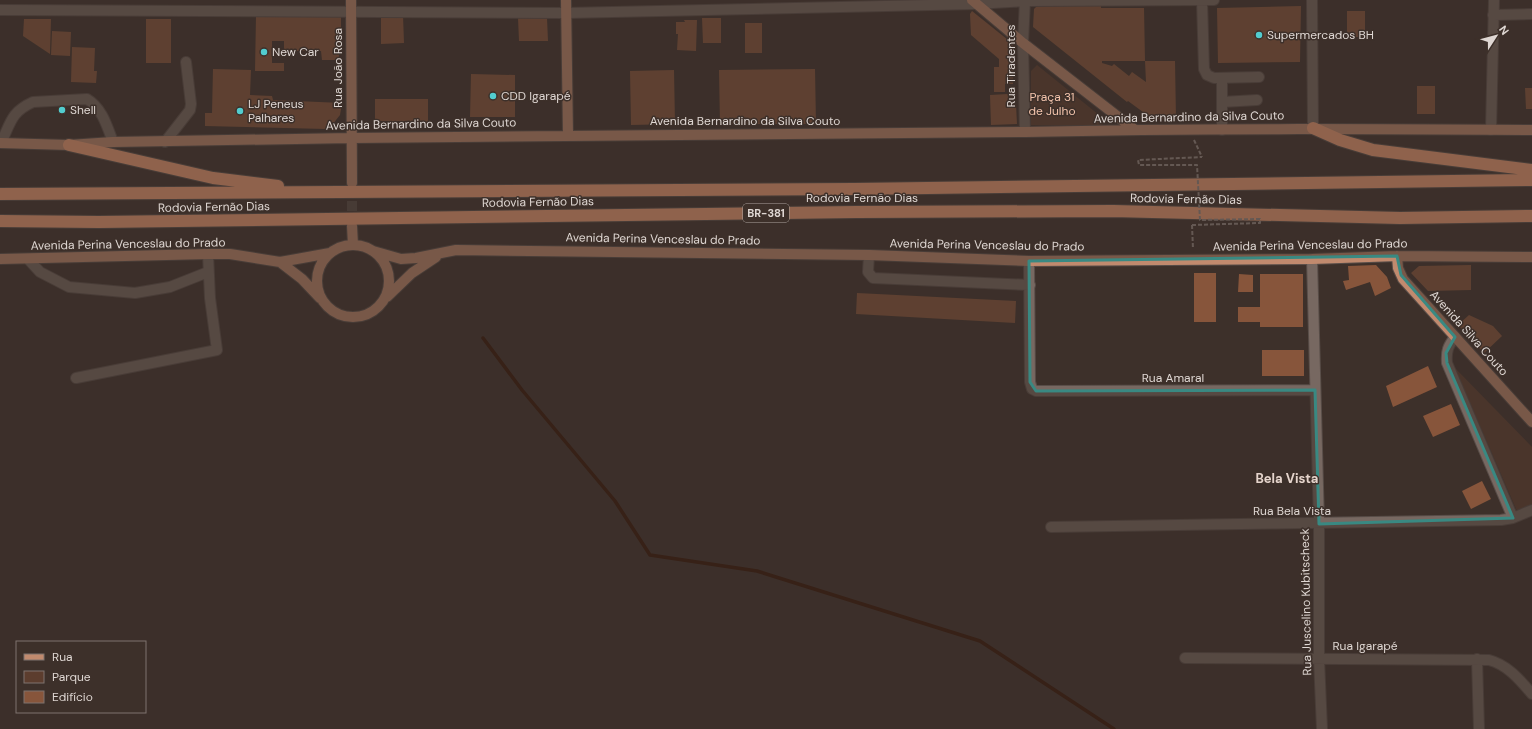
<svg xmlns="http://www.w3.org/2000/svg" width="1532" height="729" font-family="'DM Sans',sans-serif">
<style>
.green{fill:#5c3d2e}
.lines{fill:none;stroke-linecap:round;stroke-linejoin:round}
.stream{stroke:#311000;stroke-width:3.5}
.building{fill:#87553b}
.major-tunnel{stroke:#554943;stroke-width:10;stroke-dasharray:10 5;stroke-linecap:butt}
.minor-casing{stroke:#584d48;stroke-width:12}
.major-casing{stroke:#584d48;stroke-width:12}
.highway-casing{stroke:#584d48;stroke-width:14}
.path{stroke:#968b86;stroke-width:2;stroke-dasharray:4 2;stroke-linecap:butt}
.minor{stroke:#776861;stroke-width:10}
.major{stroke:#c18a6e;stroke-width:10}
.highway{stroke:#f3a177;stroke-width:12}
.path-bridge{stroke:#968b86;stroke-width:2;stroke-dasharray:4 2;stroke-linecap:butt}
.marked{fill:none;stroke:#398982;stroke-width:3;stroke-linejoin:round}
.poi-dot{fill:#52cdcf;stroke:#3d302a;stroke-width:1.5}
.labels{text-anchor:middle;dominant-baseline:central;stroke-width:3;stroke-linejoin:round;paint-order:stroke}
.shield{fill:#3d302a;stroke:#aea5a0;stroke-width:1}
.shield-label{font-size:11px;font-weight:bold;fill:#dfd7d3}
.poi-label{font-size:12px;fill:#dfd7d3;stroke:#3d302a;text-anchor:start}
.street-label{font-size:12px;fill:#dfd7d3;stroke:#3d302a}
.park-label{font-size:12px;fill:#f4c4ac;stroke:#3d302a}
.neighbourhood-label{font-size:13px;font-weight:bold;fill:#e5d4cc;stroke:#3d302a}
</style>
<rect width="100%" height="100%" fill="#3d302a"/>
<path class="green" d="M1037 65 1104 119 1102 126 1031 125V71Z
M1455 368 1532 447V506L1517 511Z"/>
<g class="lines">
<path class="stream" d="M483 338 522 390 615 501 650 555 757 571 980 641 1114 729"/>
</g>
<path class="building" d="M1038 5H1101V8H1144L1145 61H1102V63L1112 66 1114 64 1129 76 1132 72 1146 82 1145 61H1175L1176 119H1147V115L1128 101 1127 102 1033 27 1034 9Z
M1301 6 1300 62 1218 63 1217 8Z
M972 11 1013 44V84H1005V92H994V67H999V59L971 35 970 14Z
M1347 11H1365V37H1347Z
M403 15 404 43 381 44V16Z
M256 16 341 17V50H339V60H322L321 51H284V41H272V63H284V71H255Z
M518 18H547L548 41H519Z
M702 18H721V43H703Z
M24 19H51L50 54 23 36Z
M146 19H171V63H146Z
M684 20H697L696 51 677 50 678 34H676V22H685Z
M745 23H762V53H745Z
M52 31 71 32 70 56 51 55Z
M72 47 95 48 94 71H97L96 83 71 82Z
M213 69 251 70 250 95 272 96 273 100 342 103 340 115 332 125 326 129 205 126V113H212Z
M815 69 816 124H720L719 70Z
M674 70 675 124 631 125 630 71Z
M471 74 515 75V117H470Z
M1417 86H1435V114H1417Z
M1525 88H1532V109H1526Z
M1008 94V105H1016L1017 124 991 125 990 95Z
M375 99H428V125H405V121H375Z
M1376 265 1387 277 1391 288 1375 296 1370 282 1346 290 1343 281 1349 280 1348 266Z
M1471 265V290L1428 291 1411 273 1419 266Z
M1194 273H1216V322H1194Z
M1239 274 1253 275V292H1238Z
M1260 274H1303V327H1260V322H1238V307H1260Z
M857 293 1016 301 1015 323 856 314Z
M1469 315 1493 326 1502 336 1484 353 1458 325Z
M1262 350H1304V376H1262Z
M1428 366 1437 387 1393 407 1386 386Z
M1451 404 1460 425 1433 437 1423 416Z
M1482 481 1491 499 1471 509 1462 491Z"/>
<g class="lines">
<path class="major-tunnel" d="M352 186V226"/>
<defs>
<path id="minor" d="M1025 0 1023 43 1025 132
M1202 0 1204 69 1207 75 1214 78 1259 77
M1312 0 1313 128
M0 10 566 13 976 4 1025 1 1214 0
M1493 15 1532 14
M1222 78V130
M1222 102 1257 100
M1491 130 1494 0
M165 142 190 110 191 104 186 62
M1 143C11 122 11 112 33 102L87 99C102 108 107 126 113 142
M869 255 868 272 873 278 1030 285
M28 259 40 272 69 287 135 293 170 287 208 272
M1312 259 1319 524V659L1322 729
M1029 261 1030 382 1032 389 1036 391 1315 390
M1455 337C1448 346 1446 351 1447 363L1513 518
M76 378 217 350 210 298 208 254
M1051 527C1201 524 1351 523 1501 520L1513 518 1532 510
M1185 658 1489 660C1508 665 1520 680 1532 694
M1477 659 1479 729"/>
<path id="major" d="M351 0 352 183
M566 0 568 135
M972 0 1023 43 1135 130
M0 143 69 145 113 142 351 138 1025 132C1194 128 1363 129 1532 130
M352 226 353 245
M317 281a36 36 0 1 1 72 0a36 36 0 1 1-72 0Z
M373 251 401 259 416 258 456 250 869 255 1029 261 1312 259 1397 256 1532 257
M1397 256 1398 268 1403 279 1532 422
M0 259 208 254H230L280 262 330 253
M280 262 302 279 320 298
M387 297 412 273 436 257"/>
<path id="highway" d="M1313 128 1340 140 1373 150 1532 170
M69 145 213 178 278 186
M0 194 855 189 1532 180
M0 221 99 222 856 212 1113 211 1400 218 1532 216"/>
</defs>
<use href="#minor" class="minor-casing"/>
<use href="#major" class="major-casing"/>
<use href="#highway" class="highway-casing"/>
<path class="path" d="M1194 140 1202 157
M1192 225 1193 249"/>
<use href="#minor" class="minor"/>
<use href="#major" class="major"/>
<use href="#highway" class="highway"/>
<path class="path-bridge" d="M1192 225 1260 223V219L1200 220 1197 165H1139L1138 160 1202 157"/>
</g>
<path d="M0 0H1532V729H0ZM1397 256 1401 275 1455 337 1446 353 1447 363 1513 518 1319 524 1315 390 1036 391 1030 382 1029 261Z" fill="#3d302a" fill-opacity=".55" fill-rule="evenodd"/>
<path class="marked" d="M1397 256 1401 275 1455 337 1446 353 1447 363 1513 518 1319 524 1315 390 1036 391 1030 382 1029 261Z"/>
<g class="poi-dot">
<circle cx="1259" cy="35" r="4"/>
<circle cx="264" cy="52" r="4"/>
<circle cx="493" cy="96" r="4"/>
<circle cx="62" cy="110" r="4"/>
<circle cx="240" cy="111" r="4"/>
</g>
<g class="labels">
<rect class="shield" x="743" y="204" width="46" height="18" rx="3"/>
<g class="shield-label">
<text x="766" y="213">BR-381</text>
</g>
<g class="poi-label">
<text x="1267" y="35">Supermercados BH</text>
<text x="272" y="52">New Car</text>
<text x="501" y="96">CDD Igarapé</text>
<text x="248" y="104">LJ Peneus<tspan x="248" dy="14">Palhares</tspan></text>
<text x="70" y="110">Shell</text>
</g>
<g class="street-label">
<text transform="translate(1011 66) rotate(-90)">Rua Tiradentes</text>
<text transform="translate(338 68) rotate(-90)">Rua João Rosa</text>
<text transform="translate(1189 117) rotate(-1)">Avenida Bernardino da Silva Couto</text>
<text x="745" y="121">Avenida Bernardino da Silva Couto</text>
<text transform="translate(421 124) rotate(-1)">Avenida Bernardino da Silva Couto</text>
<text x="862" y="198">Rodovia Fernão Dias</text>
<text transform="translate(1186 199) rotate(1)">Rodovia Fernão Dias</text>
<text transform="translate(538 202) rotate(-1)">Rodovia Fernão Dias</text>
<text transform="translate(214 207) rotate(-1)">Rodovia Fernão Dias</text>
<text transform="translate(663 239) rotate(1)">Avenida Perina Venceslau do Prado</text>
<text transform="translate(128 244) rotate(-1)">Avenida Perina Venceslau do Prado</text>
<text transform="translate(987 245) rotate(1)">Avenida Perina Venceslau do Prado</text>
<text transform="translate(1310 245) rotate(-1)">Avenida Perina Venceslau do Prado</text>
<text transform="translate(1469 333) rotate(48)">Avenida Silva Couto</text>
<text x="1173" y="378">Rua Amaral</text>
<text x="1292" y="511">Rua Bela Vista</text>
<text transform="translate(1306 602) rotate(-91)">Rua Juscelino Kubitscheck</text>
<text x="1365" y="646">Rua Igarapé</text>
</g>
<g class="park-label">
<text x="1052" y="97">Praça 31<tspan x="1052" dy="14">de Julho</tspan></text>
</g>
<g class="neighbourhood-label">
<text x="1287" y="478">Bela Vista</text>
</g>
</g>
<rect x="16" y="641" width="130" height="72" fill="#3d302a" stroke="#7e736e"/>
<rect x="24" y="654" width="20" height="6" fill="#c18a6e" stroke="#7e736e"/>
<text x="52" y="661" font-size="12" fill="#dfd7d3">Rua</text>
<rect x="24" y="671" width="20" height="12" fill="#5c3d2e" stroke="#7e736e"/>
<text x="52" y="681" font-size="12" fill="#dfd7d3">Parque</text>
<rect x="24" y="691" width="20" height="12" fill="#87553b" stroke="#7e736e"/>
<text x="52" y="701" font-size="12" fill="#dfd7d3">Edifício</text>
<g transform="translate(1496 36) rotate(54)" stroke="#3d302a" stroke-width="3" paint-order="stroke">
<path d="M0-3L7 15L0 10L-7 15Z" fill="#dfd7d3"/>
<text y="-6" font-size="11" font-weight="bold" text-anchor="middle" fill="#dfd7d3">N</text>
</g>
</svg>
